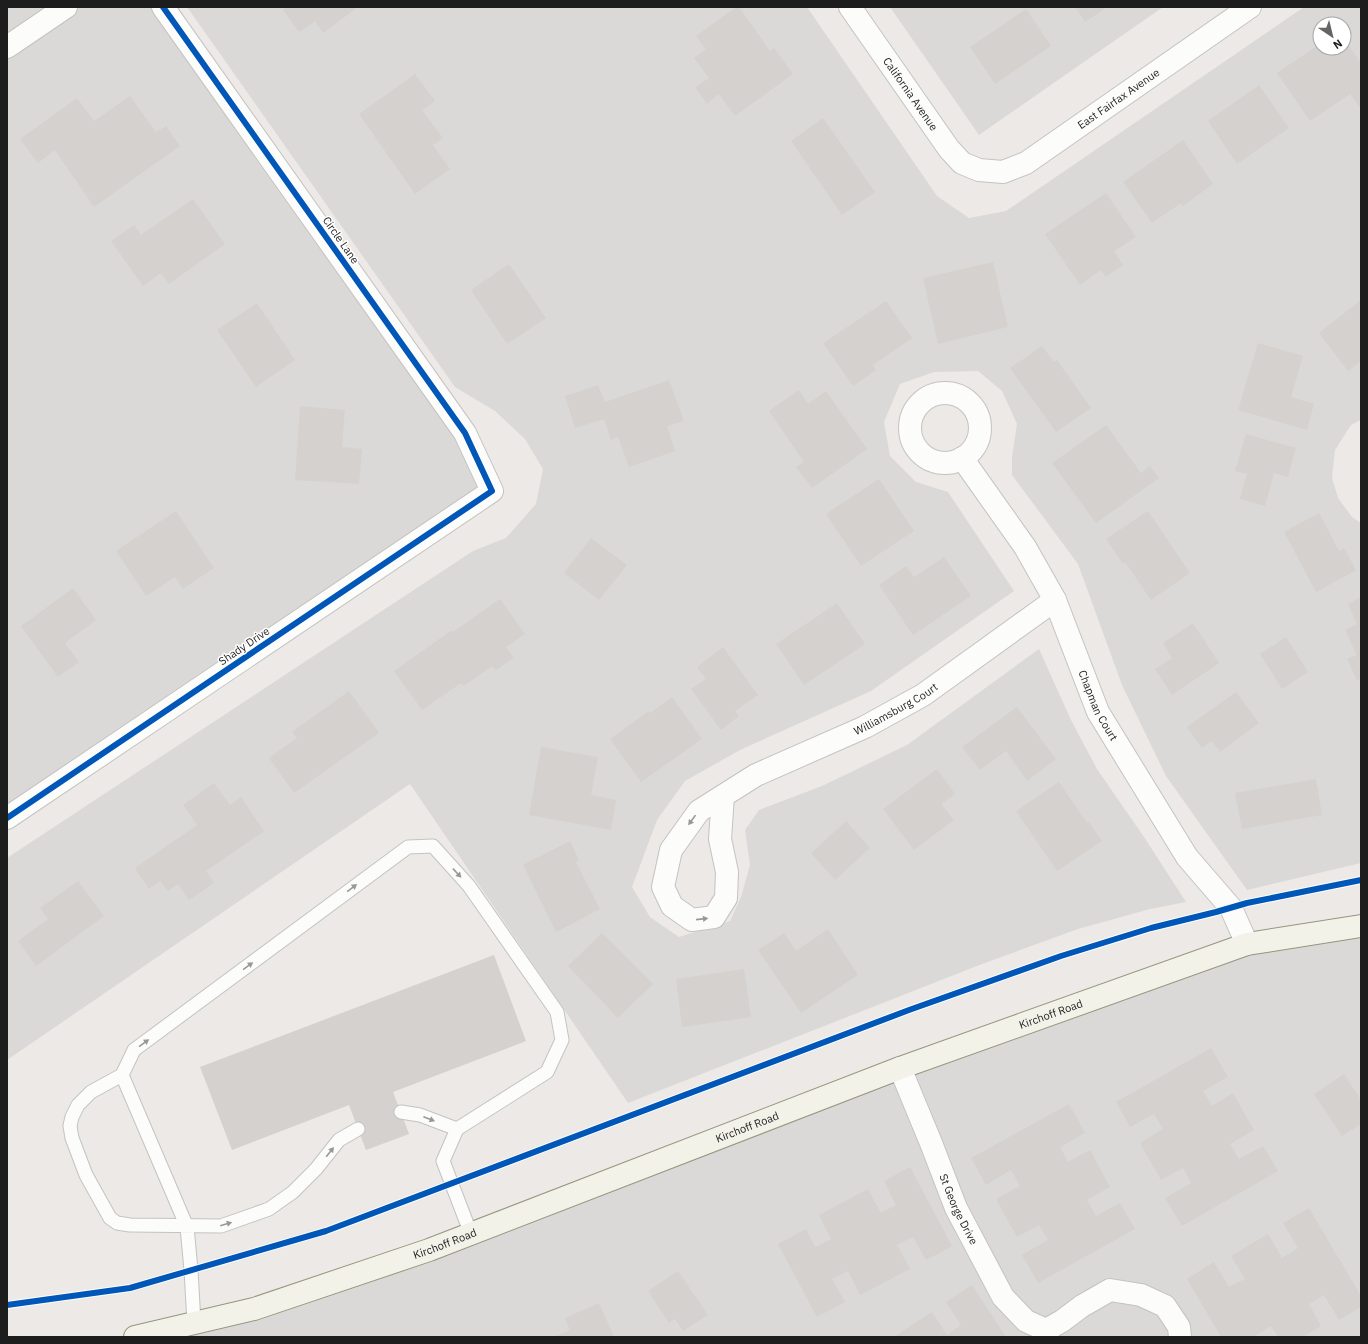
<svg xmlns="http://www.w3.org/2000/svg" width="1368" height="1344" font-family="'IBM Plex Sans',sans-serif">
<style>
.residential{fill:#dbd9d7;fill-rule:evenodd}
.building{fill:#d4d1ce}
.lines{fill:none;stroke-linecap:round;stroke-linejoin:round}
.service-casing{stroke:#c4c3c2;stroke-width:15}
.minor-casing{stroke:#c4c3c2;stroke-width:24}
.secondary-casing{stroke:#96957e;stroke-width:24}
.service{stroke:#fcfcfb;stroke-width:13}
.minor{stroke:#fcfcfb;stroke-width:22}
.secondary{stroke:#f3f2e9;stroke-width:22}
.cycleway-casing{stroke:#fff;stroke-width:8}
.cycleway{stroke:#0057b8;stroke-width:6}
.oneway{fill:#989897}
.labels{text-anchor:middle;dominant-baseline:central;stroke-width:3;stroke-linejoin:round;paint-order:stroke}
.street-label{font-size:11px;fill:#1d1d1d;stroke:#fff}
</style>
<rect width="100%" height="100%" fill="#ece9e6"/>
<path class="residential" d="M7 7H163L492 491 7 818Z
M187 7H807L937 196 969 218 1006 211 1304 7H1361V420L1351 425 1335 450 1332 478 1338 498 1352 517 1361 523V863L1247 890 1166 776 1122 685 1078 564 1012 475V457L1017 424 1002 391 978 371 934 372 900 384 884 422 890 456 916 482 948 492 1014 591 871 691 740 750 685 781 657 820 632 887 650 917 679 937 730 921 741 897 750 865 745 830 759 810 822 786 907 745 1039 649 1071 720 1097 769 1144 837 1186 902 1150 909 1078 929 982 964 628 1103 410 784 7 1060V858L473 551 506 538 536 504 543 469 525 439 495 411 455 387ZM1320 24H1344V48H1320Z
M890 7H1163L979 135Z
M1361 926V1337H135L254 1309 1247 944Z"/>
<path class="building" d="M287 7H358L323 33 315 21 299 32 283 10Z
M736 7H739L770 51 774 48 793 74 735 116 719 94 707 104 695 87 709 78 694 58 706 49 696 36Z
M1075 7H1107L1085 22Z
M1026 9 1051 46 995 84 970 47Z
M1344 39 1361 63V109L1350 94 1310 121 1277 73 1320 44V48H1344Z
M415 74 435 101 422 110 443 138 433 145 450 169 415 194 359 114Z
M1259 85 1289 128 1237 164 1208 121Z
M130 96 156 132 166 126 180 146 94 207 55 150 38 163 20 139 77 98 94 121Z
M823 118 875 192 842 215 791 141Z
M1183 140 1213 184 1183 206 1181 203 1152 223 1123 182Z
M1106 193 1136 237 1114 251 1123 265 1106 277 1101 270 1080 285 1045 234Z
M193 199 225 244 169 284 161 273 143 286 111 241 134 225 141 235Z
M993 262 1008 327 938 344 923 278Z
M509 264 546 318 507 344 471 290Z
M1361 300V361L1348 371 1319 333Z
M886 301 912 338 873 365 876 370 853 386 823 343Z
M257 303 295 360 256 387 217 330Z
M1258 343 1303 356 1291 397 1314 404 1307 430 1238 410Z
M1042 346 1054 362 1057 360 1091 408 1056 432 1010 368Z
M669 380 684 421 667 426 675 451 629 467 618 437 611 440 604 419 575 428 565 396 598 385 605 402Z
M799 390 808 404 826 391 867 449 812 488 796 467 804 462 769 411Z
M300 406 345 410 342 447 362 449 359 484 295 480Z
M1106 425 1141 473 1150 466 1159 478 1096 523 1052 463Z
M1246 434 1296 448 1288 477 1274 473 1265 506 1240 499 1247 474 1235 471Z
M879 479 914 531 861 566 826 514Z
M176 511 214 568 183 589 175 577 146 596 116 551Z
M1148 511 1190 573 1151 600 1125 562 1123 564 1106 539Z
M1319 513 1339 551 1344 548 1356 570 1316 592 1284 532Z
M591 538 627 565 599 600 564 573Z
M944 557 971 596 913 635 879 585 906 566 914 577Z
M73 588 96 620 65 643 79 662 58 677 21 626Z
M1361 597V679L1357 680 1347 659 1357 655 1345 630 1357 624 1348 604Z
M500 599 525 634 506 647 514 658 496 670 492 666 464 686 461 683 422 710 394 671 452 630 453 632Z
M837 603 865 644 804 685 776 644Z
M1193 623 1219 663 1172 695 1155 669 1172 658 1163 643Z
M1286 637 1308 672 1282 689 1260 654Z
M723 647 758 695 735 711 739 716 721 730 691 689 706 679 697 667Z
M349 691 379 733 294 793 269 758 297 738 292 732Z
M1236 692 1259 723 1220 752 1212 741 1202 748 1187 727Z
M672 697 702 739 641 782 610 739 649 711 650 713Z
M1017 707 1056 759 1027 781 1006 751 980 770 962 747Z
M541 747 598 757 591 795 616 800 611 830 529 815Z
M937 769 955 794 941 804 954 820 914 850 883 809Z
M1316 779 1322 815 1242 829 1235 793Z
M1059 782 1087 823 1089 822 1102 841 1057 871 1016 811Z
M214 783 230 805 241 797 264 831 206 871 214 883 189 900 178 884 168 891 160 881 149 889 135 868 197 825 183 805Z
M846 821 870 848 835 880 811 853Z
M570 841 579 860 576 862 600 909 556 932 523 865Z
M78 881 104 916 36 966 18 941 48 919 40 908Z
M828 929 858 975 801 1013 758 950 784 933 796 951Z
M602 933 653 984 618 1018 568 966Z
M494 955 526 1041 393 1092 409 1134 366 1150 349 1105 232 1150 200 1067Z
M744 969 751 1017 682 1027 676 979Z
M1211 1048 1228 1077 1203 1091 1212 1106 1233 1093 1254 1130 1230 1144 1239 1159 1263 1146 1278 1171 1182 1226 1165 1198 1191 1183 1183 1168 1161 1180 1140 1143 1163 1129 1154 1114 1130 1127 1116 1102Z
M1344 1074 1361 1100V1124L1342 1136 1314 1094Z
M1069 1104 1085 1133 1060 1147 1068 1162 1090 1150 1110 1187 1087 1200 1096 1216 1120 1203 1135 1229 1038 1283 1022 1255 1048 1240 1039 1225 1017 1237 996 1199 1020 1186 1011 1170 986 1185 971 1158Z
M910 1167 952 1246 926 1260 913 1237 897 1245 910 1269 860 1295 848 1271 832 1279 845 1302 817 1317 778 1244 806 1229 815 1247 831 1239 819 1215 868 1189 881 1213 896 1205 884 1181Z
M1309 1208 1361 1296V1307L1339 1320 1324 1295 1309 1304 1321 1326 1303 1337H1278L1271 1326 1256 1335 1257 1337H1221L1187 1279 1214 1262 1229 1287 1245 1279 1231 1256 1268 1234 1282 1258 1298 1248 1283 1223Z
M678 1271 708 1315 683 1331 675 1319 669 1323 648 1291Z
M972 1285 1006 1337H896L895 1336 932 1312 947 1335 961 1325 946 1302Z
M599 1303 614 1337H553L570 1330 565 1318Z"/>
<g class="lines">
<defs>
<path id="service" d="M122 1075 187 1227 191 1270 194 1323
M401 1112 420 1115 457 1129
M358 1129 339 1140 316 1169 293 1192 269 1209 221 1226 130 1225 117 1223 110 1218 86 1175 72 1138 70 1126 72 1117 78 1105 91 1092 122 1075 134 1050 408 847 433 846 469 886 557 1012 562 1040 547 1072 457 1129 443 1161 471 1234"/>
<g id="minor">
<path id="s1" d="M850 7 949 149 962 163 979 170 1003 172 1026 163 1250 7"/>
<path d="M7 47 66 7"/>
<circle cx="945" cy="428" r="35"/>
<path id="s2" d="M962 458 1025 547 1055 600 1098 712 1187 857 1231 908 1247 944"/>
<path id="s3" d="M723 796 720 839 727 872 726 898 714 917 692 920 672 906 663 887 671 850 699 811 756 775 865 727 923 695 1055 600"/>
<path d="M7 818 492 491 465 433 163 7"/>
<path id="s4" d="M900 1068 931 1143 956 1208 1003 1297 1026 1321 1046 1330 1048 1337"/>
<path d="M1046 1330 1062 1321 1082 1306 1110 1290 1141 1295 1165 1306 1179 1327 1180 1337"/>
</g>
<g id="secondary">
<path id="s5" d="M135 1337 254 1309 429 1250 900 1068 1247 944 1361 926"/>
</g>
</defs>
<use href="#service" class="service-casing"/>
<use href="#minor" class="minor-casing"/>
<use href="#secondary" class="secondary-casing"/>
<use href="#service" class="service"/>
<use href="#minor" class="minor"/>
<use href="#secondary" class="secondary"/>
<defs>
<path id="cycleway" d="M7 818 492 491 465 433 163 7
M7 1305 130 1288 326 1231 909 1010 1061 956 1151 928 1216 912 1247 903 1361 880"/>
</defs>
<use href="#cycleway" class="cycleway-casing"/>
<use href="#cycleway" class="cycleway"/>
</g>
<defs><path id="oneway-solid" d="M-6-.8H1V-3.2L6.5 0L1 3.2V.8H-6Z"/></defs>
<g class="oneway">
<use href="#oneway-solid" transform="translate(692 820) rotate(126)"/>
<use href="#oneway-solid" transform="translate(457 873) rotate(47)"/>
<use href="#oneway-solid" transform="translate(352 888) rotate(-37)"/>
<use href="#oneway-solid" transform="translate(702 919) rotate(-6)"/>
<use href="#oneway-solid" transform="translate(248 966) rotate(-36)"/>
<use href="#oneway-solid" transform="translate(144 1043) rotate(-36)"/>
<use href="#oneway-solid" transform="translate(429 1119) rotate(21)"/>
<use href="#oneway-solid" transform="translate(330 1152) rotate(-51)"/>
<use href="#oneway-solid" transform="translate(226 1224) rotate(-16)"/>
</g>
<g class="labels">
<g class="street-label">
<text stroke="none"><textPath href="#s1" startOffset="106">California Avenue</textPath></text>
<text stroke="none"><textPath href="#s1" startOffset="372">East Fairfax Avenue</textPath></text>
<text transform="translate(341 240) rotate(55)">Circle Lane</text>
<text transform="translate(244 646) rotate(-34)">Shady Drive</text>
<text stroke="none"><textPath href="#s2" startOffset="284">Chapman Court</textPath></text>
<text stroke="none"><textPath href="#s3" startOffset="501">Williamsburg Court</textPath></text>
<text stroke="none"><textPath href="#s5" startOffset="972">Kirchoff Road</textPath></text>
<text stroke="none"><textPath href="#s5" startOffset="648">Kirchoff Road</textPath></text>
<text stroke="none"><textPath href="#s4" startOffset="153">St George Drive</textPath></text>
<text stroke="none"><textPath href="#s5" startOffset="324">Kirchoff Road</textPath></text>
</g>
</g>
<rect width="1368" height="1344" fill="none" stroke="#1d1d1d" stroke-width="16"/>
<g transform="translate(1332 36) rotate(145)"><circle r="19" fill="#ffffff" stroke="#a5a5a5"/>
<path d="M0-3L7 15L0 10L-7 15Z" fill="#656463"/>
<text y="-6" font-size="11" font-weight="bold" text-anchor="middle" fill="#1d1d1d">N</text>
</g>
</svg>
